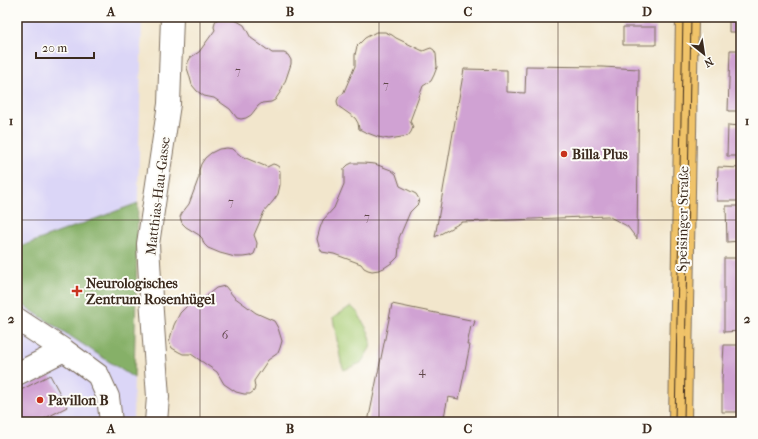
<svg xmlns="http://www.w3.org/2000/svg" width="758" height="439" font-family="'IM FELL French Canon',serif">
<style>
.built{fill:#dbd6f7}
.green{fill:#a9cd76;stroke:#727c4a}
.forest{fill:#86b067;stroke:#606d42}
.building{fill:#d0a2d3}
.lines{fill:none;stroke-linecap:round;stroke-linejoin:round}
.minor-casing{stroke:#7b6c5b;stroke-width:24}
.major-casing{stroke:#7b6c5b;stroke-width:24}
.minor{stroke:#fff;stroke-width:22}
.major{stroke:#f0c369;stroke-width:22}
.tram{stroke:#3b2a1e;stroke-width:1}
.grid{fill:none;stroke:#3b2a1e;stroke-width:1;stroke-opacity:0.55}
.poi-dot{fill:#c8321e;stroke:#fdfcf7;stroke-width:1.5}
.labels{text-anchor:middle;dominant-baseline:central;stroke-width:4;stroke-linejoin:round;paint-order:stroke}
.number-label{font-size:12px;fill:#60484b}
.poi-label{font-size:14px;font-weight:bold;fill:#3b2a1e;stroke:#fdfcf7;text-anchor:start}
.street-label{font-size:14px;fill:#3b2a1e;stroke:#fdfcf7}
.neatline{fill:none;stroke:#3b2a1e;stroke-width:1.5}
.grid-label{font-size:13px;text-anchor:middle;font-weight:bold;fill:#3b2a1e}
</style>
<rect width="100%" height="100%" fill="#fdfcf7"/>
<filter id="ink" filterUnits="userSpaceOnUse"><feTurbulence type="fractalNoise" baseFrequency=".025" numOctaves="2"/><feDisplacementMap in="SourceGraphic" scale="8" xChannelSelector="R" yChannelSelector="G"/><feConvolveMatrix kernelMatrix="1 2 1 2 8 2 1 2 1" color-interpolation-filters="sRGB"/></filter>
<filter id="wash" filterUnits="userSpaceOnUse"><feTurbulence type="fractalNoise" baseFrequency=".012" numOctaves="4" result="noise"/><feDisplacementMap in="SourceGraphic" scale="16" xChannelSelector="R" yChannelSelector="G"/><feGaussianBlur stdDeviation="0.9" result="paint"/><feColorMatrix in="noise" values="0 0 0 0 0 0 0 0 0 0 0 0 0 0 0 0 0 1.4 0 .05"/><feComposite in="paint" operator="in"/></filter>
<g filter="url(#wash)">
<rect width="100%" height="100%" fill="#f2e6cc"/>
<path class="built" d="M17 17H142L133 422H17Z"/>
<path class="green" d="M351 306 358 313 369 333 371 341 370 348 361 363 344 370 341 362 333 318Z"/>
<path class="forest" d="M138 203 134 378 17 301V248Z"/>
<g id="blocks">
<path class="building" d="M729 17H741V32H729Z
M219 18 230 19 237 21 244 25 251 38 272 53H284L288 55 291 60V64L286 79 281 91 275 100 271 102 262 103 258 106 251 115 246 118 241 119 237 118 230 109 214 98 204 96 197 91 192 85 189 74 187 68 188 62 191 57 199 52 215 30 214 27 215 22 217 19Z
M623 27H656V45H623Z
M376 32H385L392 35 396 38 423 51 428 49 431 48 434 50 436 54 437 67 434 75 431 81 423 86 410 121 413 127 411 132 408 136 389 139 378 137 365 132 359 129 358 123 355 118 338 106 337 101 339 96 343 94 355 66V55L357 46 365 38Z
M730 50H741V111H728Z
M526 66 602 67 639 69 637 239 627 226 608 216 462 222 435 237 464 69 507 70V92L525 93Z
M728 125 741 126V156H727Z
M227 148 233 149 241 156 267 167 273 164 276 165 279 167 280 172V185L278 194 274 200 264 212 254 235 257 243 256 249 254 254 250 256 243 257H235L220 253 208 248 204 244 202 238 199 235 186 227 182 223 180 217 182 213 189 204 199 177V170L201 164 205 158 211 153 219 149Z
M352 163H363L375 164 391 170 396 174 400 186 416 194 419 199 418 204 410 212 399 238V247L398 257 393 262 384 268 379 270 372 271 368 270 364 268 361 264 334 254 322 252 319 246 317 239 320 228 323 220 334 208 344 184V169L348 165Z
M718 167 741 168V201H717Z
M726 206H741V241L727 242Z
M724 258H741V331L724 332Z
M225 286 234 297 256 313 274 321 278 328 282 341 280 348 278 353 268 360 254 381 255 387 254 391 250 394H244L236 392 224 384 217 372 191 354H183L179 352 172 348 169 342 174 325 180 313 188 305 202 301 210 293 216 288Z
M392 304 475 321 473 327 471 326 467 345H470L459 399 448 397 443 422H368Z
M724 345H741V412H722V380Z
M50 375 67 407 38 422H17V392Z"/>
</g>
</g>
<g filter="url(#ink)">
<use href="#blocks" fill-opacity="0" stroke="#7b6c5b" stroke-width="1"/>
<g class="lines">
<defs>
<path id="minor" d="M17 319 64 350 98 375 108 397 111 422
M17 374 64 350
M156 422 158 397 151 298 148 244 169 104 172 17"/>
<path id="major" d="M680 422 687 17"/>
</defs>
<use href="#minor" class="minor-casing"/>
<use href="#major" class="major-casing"/>
<use href="#minor" class="minor"/>
<use href="#major" class="major"/>
<path class="tram" d="M675 422 683 17
M684 422 691 17"/>
</g>
</g>
<path class="grid" d="M200 17V422M379 17V422M558 17V422M17 220H741"/>
<g class="poi-dot">
<circle cx="564" cy="154" r="4"/>
<path d="M75 285h4v4h4v4h-4v4h-4v-4h-4v-4h4z"/>
<circle cx="40" cy="400" r="4"/>
</g>
<g class="labels">
<g class="number-label">
<text x="238" y="71">7</text>
<text x="386" y="85">7</text>
<text x="231" y="202">7</text>
<text x="367" y="217">7</text>
<text x="225" y="335">6</text>
<text x="422" y="371">4</text>
</g>
<g class="poi-label">
<text x="572" y="154">Billa Plus</text>
<text x="86" y="283">Neurologisches<tspan x="86" dy="16">Zentrum Rosenhügel</tspan></text>
<text x="48" y="400">Pavillon B</text>
</g>
<g class="street-label">
<text transform="translate(158 196) rotate(-83)">Matthias-Hau-Gasse</text>
<text transform="translate(683 219) rotate(-89)">Speisinger Straße</text>
</g>
</g>
<rect width="758" height="439" fill="none" stroke="#fdfcf7" stroke-width="44"/>
<g transform="translate(704 54) rotate(150)" stroke="#fdfcf7" stroke-width="3" paint-order="stroke">
<path d="M0-3L7 15L0 10L-7 15Z" fill="#3b2a1e"/>
<text y="-6" font-size="11" font-weight="bold" text-anchor="middle" fill="#3b2a1e">N</text>
</g>
<path d="M36 52v6h58v-6" fill="none" stroke="#3b2a1e" stroke-width="2"/>
<text x="42" y="52" font-size="12" fill="#3b2a1e" stroke="#fdfcf7" stroke-width="3" paint-order="stroke">20 m</text>
<rect x="22" y="22" width="714" height="395" class="neatline"/>
<g class="grid-label">
<text x="111" y="16">A</text>
<text x="290" y="16">B</text>
<text x="468" y="16">C</text>
<text x="647" y="16">D</text>
<text x="11" y="125">1</text>
<text x="747" y="125">1</text>
<text x="11" y="323">2</text>
<text x="747" y="323">2</text>
<text x="111" y="433">A</text>
<text x="290" y="433">B</text>
<text x="468" y="433">C</text>
<text x="647" y="433">D</text>
</g>
</svg>
